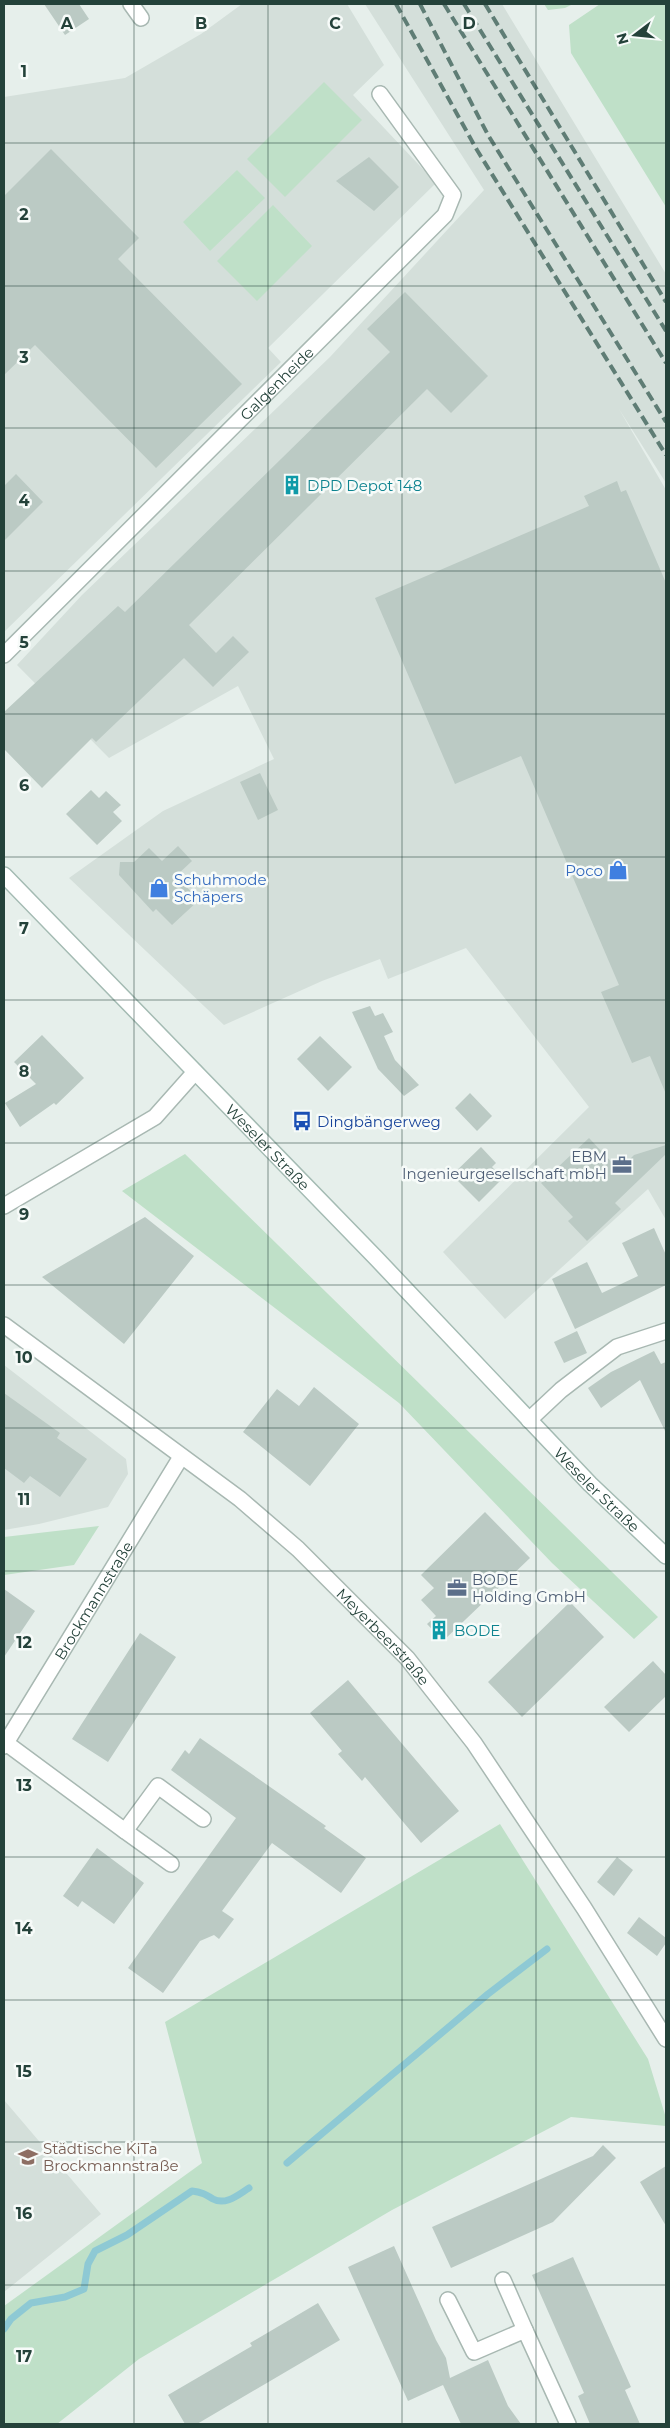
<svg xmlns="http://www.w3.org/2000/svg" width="670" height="2428" font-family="Montserrat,sans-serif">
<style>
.built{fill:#d4dfda}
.green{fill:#bfe0c8}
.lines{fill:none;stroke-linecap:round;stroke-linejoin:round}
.stream{stroke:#8ec9d4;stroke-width:7}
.building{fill:#bbcac4}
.minor-casing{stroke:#a8b8b2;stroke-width:18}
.tertiary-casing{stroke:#a8b8b2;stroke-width:18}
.secondary-casing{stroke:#a4bbb3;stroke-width:18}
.minor{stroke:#fff;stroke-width:15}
.tertiary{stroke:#fff;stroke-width:15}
.secondary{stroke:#fff;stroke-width:15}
.rail{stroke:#5f7d75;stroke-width:4;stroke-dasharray:10 5;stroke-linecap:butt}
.grid{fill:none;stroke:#24423a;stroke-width:1;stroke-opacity:0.55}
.labels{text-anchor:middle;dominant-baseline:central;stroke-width:5;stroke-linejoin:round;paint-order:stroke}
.street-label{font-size:15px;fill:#24423a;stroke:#f7fbf9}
.culture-label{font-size:15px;fill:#0d838f;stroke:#f7fbf9;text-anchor:start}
.shop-label{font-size:15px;fill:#366cbe;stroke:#f7fbf9;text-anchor:end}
.transit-label{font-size:15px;fill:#164399;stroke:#f7fbf9;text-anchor:start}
.service-label{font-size:15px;fill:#4e5e75;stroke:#f7fbf9;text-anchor:end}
.education-label{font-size:15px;fill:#785e54;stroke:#f7fbf9;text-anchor:start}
.grid-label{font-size:16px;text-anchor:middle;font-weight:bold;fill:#24423a;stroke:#f7fbf9;stroke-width:5;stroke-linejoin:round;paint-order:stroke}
</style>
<rect width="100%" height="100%" fill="#e6efeb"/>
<path class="built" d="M242 4H347L384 65 353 95 436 183 268 348 281 362 4 632V97L125 78 201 34Z
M365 4H502L666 274V483L619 409 666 490V1220L648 1189 505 1319 443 1252 589 1107 466 948 388 979 380 959 322 981 224 1025 69 878 163 811 274 759 238 686 109 758 17 665 82 595 330 357 484 190Z
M4 1365 126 1459 128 1474 108 1507 39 1524 4 1530Z
M4 2100 101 2214 4 2292Z"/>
<path class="green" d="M544 4H573L565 8 548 10Z
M600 4H666V207L571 53 569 25Z
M324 82 362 120 285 197 247 159Z
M237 170 265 198 210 251 183 222Z
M273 205 312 246 257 301 217 261Z
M185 1154 658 1617 634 1639 552 1563 399 1403 122 1191Z
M99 1526 74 1565 4 1575V1537Z
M500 1824 648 2059 666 2118V2126L571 2117 392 2210 139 2359 57 2424H4V2306L202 2163 165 2022Z"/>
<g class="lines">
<path class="stream" d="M287 2163 488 1994 547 1949
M4 2329 11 2319 31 2303 65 2297 84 2289 88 2264 95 2251 127 2235 192 2191C201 2192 205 2194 213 2199 226 2206 239 2194 249 2188"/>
</g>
<path class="building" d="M44 4H79L89 19 65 35Z
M51 149 139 238 118 259 242 384 156 468 35 345 4 375V196Z
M369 157 399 187 374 211 336 181Z
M405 292 488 376 451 413 427 389 189 625 216 653 233 636 249 652 213 687 184 658 96 742 92 738 42 788 4 749V712L118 606 125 612 390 352 367 329Z
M16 474 43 502 4 541V486Z
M617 481 621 492 626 490 666 583V1094L650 1056 632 1063 601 992 619 985 521 756 455 784 375 598 589 506 584 496Z
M260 773 278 810 258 820 240 782Z
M91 790 99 798 106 791 121 805 113 812 122 821 97 845 66 814Z
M178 846 192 861 176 876 199 900 172 925 156 909 153 912 119 875 120 862H134L149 848 162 861Z
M370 1006 375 1016 383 1013 393 1032 384 1036 395 1060 419 1085 404 1096 378 1069 352 1012Z
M42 1035 84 1078 56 1105 54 1103 20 1127 5 1103 36 1084 14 1062Z
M320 1036 352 1067 328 1091 297 1059Z
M470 1093 492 1116 477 1131 455 1108Z
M589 1138 619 1170 634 1155 666 1145V1154L615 1203 621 1209 587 1241 568 1221 573 1217 541 1183Z
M481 1147 496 1163 492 1167 503 1178 479 1202 452 1175Z
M145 1217 194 1256 124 1344 42 1277Z
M654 1228 666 1255V1285L575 1329 552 1279 587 1262 602 1293 638 1276 622 1243Z
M577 1331 587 1353 564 1363 554 1342Z
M654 1351 661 1364 666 1362V1433L640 1380 601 1408 588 1388 611 1372Z
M314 1387 359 1424 310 1486 243 1432 277 1389 299 1406Z
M4 1393 60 1433 57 1438 87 1459 60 1497 30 1476 24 1483 4 1468Z
M485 1512 530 1558 443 1641 427 1624 436 1616 421 1600 434 1588 421 1575Z
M4 1589 35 1611 4 1657Z
M570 1602 604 1637 522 1717 488 1682Z
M140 1633 176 1657 108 1762 72 1739Z
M653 1661 666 1675V1696L629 1732 604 1707Z
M348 1680 459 1811 421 1843 365 1777 362 1781 338 1754 342 1751 310 1713Z
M200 1738 326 1826 324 1828 366 1858 341 1893 272 1843 222 1911 234 1919 219 1939 214 1935 200 1941 163 1993 128 1968 236 1818 171 1770 185 1750 189 1754Z
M97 1848 144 1883 114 1924 82 1901 78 1907 63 1896Z
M617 1857 633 1870 614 1896 597 1882Z
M639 1917 666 1938V1943L657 1956 627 1933Z
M603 2145 616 2158 553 2222 451 2268 432 2227 593 2156Z
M666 2166V2226L640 2182Z
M394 2246 436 2340 446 2358 450 2378 488 2360 508 2406 521 2424H461L443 2385 408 2401 348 2267Z
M573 2257 631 2387 625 2390 640 2424H590L578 2396 584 2393 532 2275Z
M318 2303 340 2340 197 2424H185L168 2395 252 2346 250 2343Z"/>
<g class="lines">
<defs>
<g id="minor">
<path d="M131 4 141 18"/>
<path id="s1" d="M4 655 445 215 453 195 380 94"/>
<path id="s2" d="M4 1325 240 1499 298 1549 407 1658 474 1743 584 1908 666 2039"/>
<path d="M529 1420 561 1390 617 1347 666 1331"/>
<path d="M6 1743 125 1831 158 1786 203 1819"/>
<path id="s3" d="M4 1746 181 1457"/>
<path d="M125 1831 171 1864"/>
<path d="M503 2280 525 2330"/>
<path d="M448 2300 474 2352 525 2330 568 2424"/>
</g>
<path id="tertiary" d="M4 1206 155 1117 195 1072"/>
<g id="secondary">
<path id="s4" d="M4 875 376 1258 590 1484 666 1556"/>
</g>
</defs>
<use href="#minor" class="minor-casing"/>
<use href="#tertiary" class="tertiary-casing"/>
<use href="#secondary" class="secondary-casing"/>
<use href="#minor" class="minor"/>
<use href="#tertiary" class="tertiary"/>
<use href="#secondary" class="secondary"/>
<path class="rail" d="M396 4 477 150 666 455
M420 4 488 135 666 422
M444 4 666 363
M464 4 666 331
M485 4 666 302"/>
</g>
<path class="grid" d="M134 4V2424M268 4V2424M402 4V2424M536 4V2424M4 143H666M4 286H666M4 428H666M4 571H666M4 714H666M4 857H666M4 1000H666M4 1143H666M4 1285H666M4 1428H666M4 1571H666M4 1714H666M4 1857H666M4 2000H666M4 2142H666M4 2285H666"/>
<defs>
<symbol id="building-bare" viewBox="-9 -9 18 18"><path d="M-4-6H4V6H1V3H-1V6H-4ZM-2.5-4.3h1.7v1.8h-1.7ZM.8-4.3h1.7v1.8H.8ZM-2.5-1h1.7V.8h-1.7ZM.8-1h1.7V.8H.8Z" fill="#0f9aa8" stroke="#f7fbf9" stroke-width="2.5" paint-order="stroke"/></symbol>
<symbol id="shop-bare" viewBox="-9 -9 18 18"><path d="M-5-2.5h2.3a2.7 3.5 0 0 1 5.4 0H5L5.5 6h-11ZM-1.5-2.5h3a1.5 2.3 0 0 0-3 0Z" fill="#3f7fe0" stroke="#f7fbf9" stroke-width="2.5" paint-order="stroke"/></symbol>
<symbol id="bus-bare" viewBox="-9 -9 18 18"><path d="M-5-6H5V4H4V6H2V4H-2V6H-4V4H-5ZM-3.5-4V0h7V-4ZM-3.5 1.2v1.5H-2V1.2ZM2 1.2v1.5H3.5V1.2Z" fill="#1a4fb4" stroke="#f7fbf9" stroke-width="2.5" paint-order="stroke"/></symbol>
<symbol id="office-bare" viewBox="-9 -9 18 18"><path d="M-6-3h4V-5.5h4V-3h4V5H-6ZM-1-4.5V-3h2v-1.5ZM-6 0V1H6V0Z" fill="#5c6f8a" stroke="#f7fbf9" stroke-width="2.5" paint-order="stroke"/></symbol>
<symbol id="school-bare" viewBox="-9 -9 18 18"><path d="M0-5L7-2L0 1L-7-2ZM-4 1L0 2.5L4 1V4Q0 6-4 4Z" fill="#8d6e63" stroke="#f7fbf9" stroke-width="2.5" paint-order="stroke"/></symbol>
</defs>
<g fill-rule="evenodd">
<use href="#building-bare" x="278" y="471" width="28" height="28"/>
<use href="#shop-bare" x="604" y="856" width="28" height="28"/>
<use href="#shop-bare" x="145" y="874" width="28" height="28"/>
<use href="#bus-bare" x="288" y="1107" width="28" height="28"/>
<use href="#office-bare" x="608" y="1151" width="28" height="28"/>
<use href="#office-bare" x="443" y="1574" width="28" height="28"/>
<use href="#building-bare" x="425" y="1616" width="28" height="28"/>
<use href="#school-bare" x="14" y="2143" width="28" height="28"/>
</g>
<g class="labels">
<g class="street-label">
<text stroke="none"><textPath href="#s1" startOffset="385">Galgenheide</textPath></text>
<text stroke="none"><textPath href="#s4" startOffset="379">Weseler Straße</textPath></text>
<text stroke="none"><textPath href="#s4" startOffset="854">Weseler Straße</textPath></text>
<text stroke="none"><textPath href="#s3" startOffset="171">Brockmannstraße</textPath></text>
<text stroke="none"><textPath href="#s2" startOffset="492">Meyerbeerstraße</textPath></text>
</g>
<g class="culture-label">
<text x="307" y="485">DPD Depot 148</text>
<text x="454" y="1630">BODE</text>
</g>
<g class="shop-label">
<text x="603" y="870">Poco</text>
<text x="174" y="879" text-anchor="start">Schuhmode<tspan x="174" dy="17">Schäpers</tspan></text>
</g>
<g class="transit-label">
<text x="317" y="1121">Dingbängerweg</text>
</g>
<g class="service-label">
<text x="607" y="1156">EBM<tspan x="607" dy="17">Ingenieurgesellschaft mbH</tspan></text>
<text x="472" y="1579" text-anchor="start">BODE<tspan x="472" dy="17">Holding GmbH</tspan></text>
</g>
<g class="education-label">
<text x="43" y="2148">Städtische KiTa<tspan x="43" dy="17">Brockmannstraße</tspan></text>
</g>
</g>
<g class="grid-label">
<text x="67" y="29">A</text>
<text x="201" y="29">B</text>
<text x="335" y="29">C</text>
<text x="469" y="29">D</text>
<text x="24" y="77">1</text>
<text x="24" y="220">2</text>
<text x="24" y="363">3</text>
<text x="24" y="506">4</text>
<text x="24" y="648">5</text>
<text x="24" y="791">6</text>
<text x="24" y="934">7</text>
<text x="24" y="1077">8</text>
<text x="24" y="1220">9</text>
<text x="24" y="1363">10</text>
<text x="24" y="1505">11</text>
<text x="24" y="1648">12</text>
<text x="24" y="1791">13</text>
<text x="24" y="1934">14</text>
<text x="24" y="2077">15</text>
<text x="24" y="2219">16</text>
<text x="24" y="2362">17</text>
</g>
<rect width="670" height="2428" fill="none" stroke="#24423a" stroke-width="10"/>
<g transform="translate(635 35) rotate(254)" stroke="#f7fbf9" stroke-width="4" paint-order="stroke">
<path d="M0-4L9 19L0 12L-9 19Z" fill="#24423a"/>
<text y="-8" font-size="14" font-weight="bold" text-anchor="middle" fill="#24423a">N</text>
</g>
</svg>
